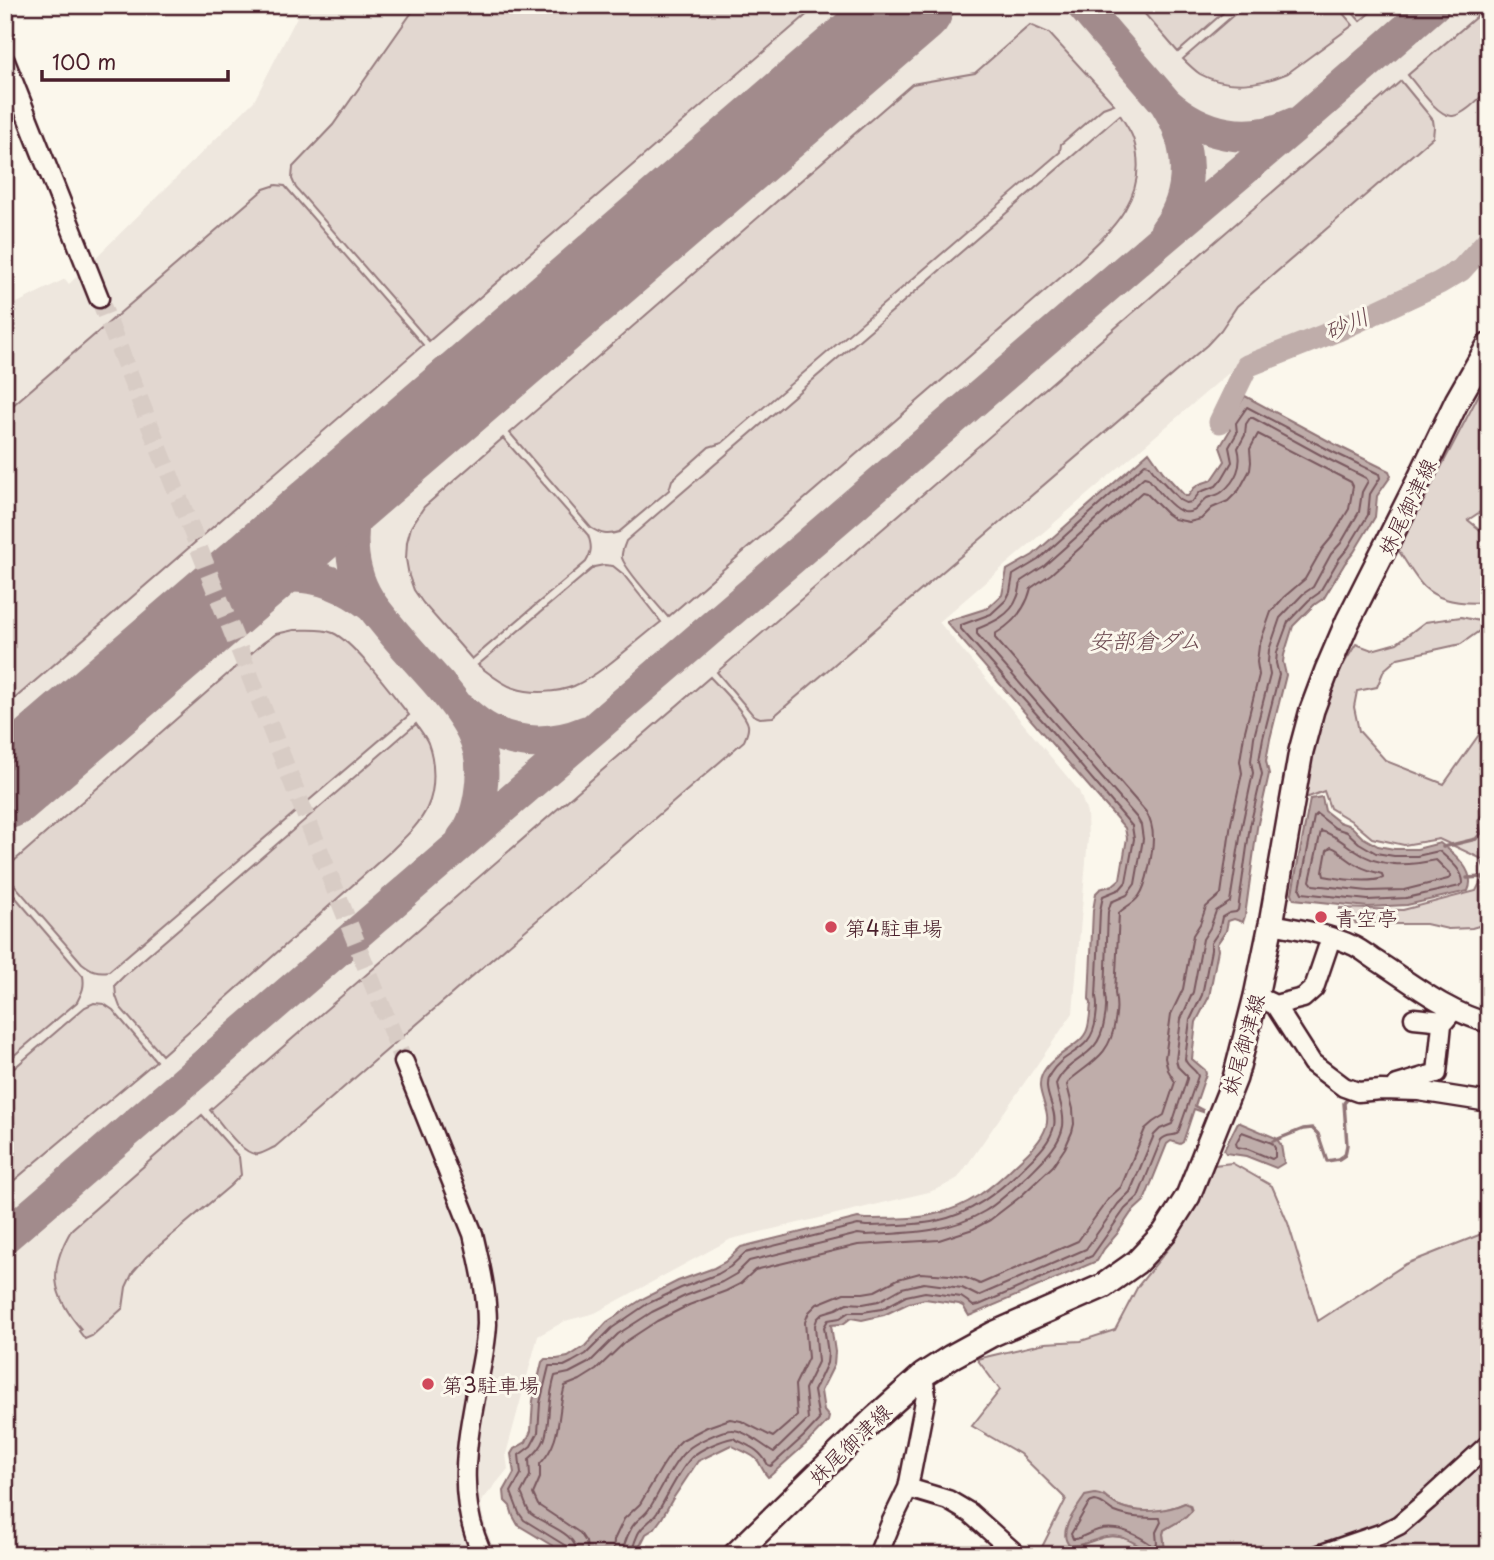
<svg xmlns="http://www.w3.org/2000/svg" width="1494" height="1560" font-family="'Playpen Sans','Klee One',sans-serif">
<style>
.built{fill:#eee7de}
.green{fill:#e2d7d0;stroke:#967b7e;stroke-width:2;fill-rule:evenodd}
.water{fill:#bfadaa;stroke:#907477;stroke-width:2}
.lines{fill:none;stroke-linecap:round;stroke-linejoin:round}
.shore{stroke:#79585e;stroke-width:2}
.stream{stroke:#907477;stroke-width:3.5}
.river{stroke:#bfadaa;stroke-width:23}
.taxiway{stroke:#a28b8c;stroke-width:33}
.runway{stroke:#a28b8c;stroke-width:84}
.minor-tunnel{stroke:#d8ccc5;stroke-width:18;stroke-dasharray:18 9;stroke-linecap:butt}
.minor-casing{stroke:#4a1f2b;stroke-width:23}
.major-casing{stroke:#4a1f2b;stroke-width:28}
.minor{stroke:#fbf7ec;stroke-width:18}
.major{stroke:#fbf7ec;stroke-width:23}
.poi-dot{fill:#d1495b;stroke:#fbf7ec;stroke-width:2.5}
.labels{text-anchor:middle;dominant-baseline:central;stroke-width:6;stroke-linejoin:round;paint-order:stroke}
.street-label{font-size:21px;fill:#4a1f2b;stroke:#fbf7ec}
.poi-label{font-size:21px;fill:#4a1f2b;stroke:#fbf7ec;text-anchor:start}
.water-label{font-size:23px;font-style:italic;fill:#6d4a51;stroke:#fbf7ec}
</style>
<rect width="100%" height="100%" fill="#fbf7ec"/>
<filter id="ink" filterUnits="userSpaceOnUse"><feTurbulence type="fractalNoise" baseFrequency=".0143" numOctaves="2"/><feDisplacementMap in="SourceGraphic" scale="14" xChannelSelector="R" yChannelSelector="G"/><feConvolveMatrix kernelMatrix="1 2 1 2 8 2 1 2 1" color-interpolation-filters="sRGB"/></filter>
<g filter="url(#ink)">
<path class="built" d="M303 5H1489V229L1457 267 1398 296 1245 359 939 622 1079 791 1087 813 1088 838 1073 1013 958 1178 942 1187 929 1192 731 1239 595 1313 565 1321 538 1336 506 1454 508 1469 481 1502 482 1513 487 1531 496 1555H5V309L65 279 69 284 254 101Z"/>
<path class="green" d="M417 5H818L429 341 296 188 292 179 293 167 333 125Z
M1137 5H1232L1178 52Z
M1245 5H1336L1353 25 1288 73C1261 85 1227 89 1200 74 1194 70 1188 64 1183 59Z
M1346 5H1379L1360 21Z
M1489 6V89C1479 98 1466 114 1453 116 1439 118 1417 86 1408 75Z
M1030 25 1049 33 1114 104 1103 108 1061 144 1060 152 722 443 709 447 672 480 669 490 619 532C607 536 601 534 591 528L510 433 912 84 975 73Z
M1401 81 1433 120 1434 127 1433 137 1237 306 1221 330 1207 345 773 717 760 718 753 715 717 672Z
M1120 115C1124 122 1130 130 1133 138 1154 202 1101 239 1060 278L668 617C658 605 626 571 622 558 621 552 624 547 626 541Z
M276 185 285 186 423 345 5 707V412L264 189Z
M1489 375V506L1468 520 1489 537V602C1468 604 1441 603 1424 587 1414 577 1406 561 1398 550Z
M503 438 588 535C592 546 592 552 586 562L472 659 423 603 414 590 409 576 406 559 407 542 411 527 424 507Z
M604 565 613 566 623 574 661 622C636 641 602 674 574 686 557 693 531 694 514 688 501 684 489 673 478 665L594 567Z
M1461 617 1489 623V624L1461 644 1398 658 1384 670 1377 687 1357 691 1354 707 1359 731 1386 761 1444 784 1483 729 1489 727V923L1472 928 1448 929 1426 924H1357L1340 914V908L1403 910 1476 891 1486 871 1480 858 1439 839 1404 845 1372 838 1353 822 1330 808 1324 791 1306 798 1309 753 1331 685 1356 644 1372 650 1397 643 1425 622Z
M294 630C306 630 322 628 333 633 354 642 393 695 409 715L109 971C97 973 91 970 82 963L5 874V869L263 643 276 634Z
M710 677C719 687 746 713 748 725 749 731 746 736 744 741L275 1147C270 1149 264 1153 259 1154 244 1158 220 1122 210 1110Z
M416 724C420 730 425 736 428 743 435 762 436 789 427 808 419 825 405 837 392 850L162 1055 120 1007 116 996 115 985 124 976Z
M5 885 83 976C85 987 82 992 77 1002L5 1063Z
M94 1003 104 1004 113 1010 156 1061 5 1188V1076L85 1007Z
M202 1115 239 1157 241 1175 230 1186 147 1256 133 1272 126 1287 123 1308 92 1336 85 1339 79 1331 81 1329C51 1294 48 1269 72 1229Z
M1232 1163 1272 1186 1288 1223 1318 1321 1406 1264 1489 1231V1555H1038L1066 1499 1020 1454 972 1426 1000 1390 977 1359 1045 1343 1081 1341 1115 1330 1138 1286 1172 1244 1214 1165ZM1104 1495C1108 1498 1112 1503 1117 1505 1138 1515 1165 1512 1185 1503L1186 1517 1164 1530 1163 1534 1164 1541 1153 1554C1137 1543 1120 1531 1099 1538 1092 1540 1084 1544 1077 1546Z"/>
<path class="water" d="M1245 396 1336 445 1389 471 1391 476 1377 496 1375 517 1354 552 1345 563 1324 598 1314 605 1293 626 1284 655 1283 662 1286 675 1270 739 1266 761 1269 774 1257 828 1245 916 1243 922 1234 919 1228 921 1226 931 1217 944 1218 950 1209 997 1196 1022 1192 1059 1205 1070 1206 1074 1195 1106 1203 1110V1112L1194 1109 1183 1142 1180 1144 1171 1141 1167 1144 1144 1201 1131 1213 1117 1234 1104 1249 1097 1261 969 1316 963 1306 959 1304 925 1299 909 1303 884 1315 862 1320 851 1318 843 1324 831 1325 835 1352 834 1365 821 1391 824 1411 829 1417 828 1421 808 1442 770 1476 768 1477C763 1472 762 1467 758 1461 752 1453 740 1451 731 1445L698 1461 672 1500 662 1518 654 1529 646 1534 639 1548V1555H563L561 1551 518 1525 513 1516 510 1506 505 1501 504 1491 514 1473 511 1454 514 1449 526 1442 531 1431 533 1401 542 1362 545 1359H557L568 1357 585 1346 607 1322 644 1298 678 1281 714 1268 725 1262 741 1247 858 1218 865 1219C888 1218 913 1220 935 1214 968 1207 993 1187 1016 1164 1028 1153 1041 1142 1046 1127 1052 1109 1034 1092 1042 1075 1051 1054 1081 1047 1087 1030 1090 1022 1090 1011 1091 1003L1089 999 1093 910 1096 893 1100 889 1113 885 1120 879 1127 838 1125 828 947 623V621L988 608 1002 595 1007 570 1033 555 1149 452 1163 472 1185 496H1188L1194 488 1200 484 1212 480 1225 461 1220 447 1230 430 1227 425Z
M1322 797 1325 811 1339 822 1351 826 1362 837 1378 846 1394 849H1417L1440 843C1454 853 1477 872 1468 891L1407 905 1368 907 1294 899 1292 893 1310 799Z
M1238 1122 1276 1138 1281 1145 1284 1163 1276 1168 1246 1156 1226 1153 1224 1150Z
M1095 1494C1107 1495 1109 1502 1119 1506 1140 1514 1165 1512 1185 1503L1190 1505 1192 1511 1186 1517 1164 1530 1163 1534 1165 1550 1161 1554C1146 1555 1136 1540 1120 1537 1102 1533 1088 1546 1070 1546 1056 1532 1076 1510 1085 1496Z"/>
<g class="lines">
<path class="shore" d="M1317 814 1335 828 1347 832 1359 843 1376 853 1394 856H1417L1439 851C1449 860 1463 870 1463 883L1460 886 1406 898 1368 900 1302 893 1300 889 1314 817Z
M1321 831C1334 834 1344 843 1354 850 1379 868 1408 866 1436 860L1449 873 1451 877 1448 879 1404 890 1368 891 1313 885 1310 881Z
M1331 847C1338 849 1340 852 1345 857 1356 866 1368 871 1382 874L1383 878C1369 883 1340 879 1324 876L1323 872 1327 850Z
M1242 1132 1272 1143 1275 1148V1157L1272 1159 1248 1149 1237 1147 1236 1143Z
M1095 1501C1104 1502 1107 1508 1115 1512 1129 1518 1145 1518 1160 1518L1161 1522 1156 1532 1157 1544 1153 1546C1137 1534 1118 1525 1098 1530 1091 1532 1083 1537 1076 1539H1073L1071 1534 1089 1503Z
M569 1555 566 1546 524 1520 519 1513 511 1492 521 1474 519 1455 531 1446 538 1433 540 1403 549 1366H564L572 1362 586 1354 612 1328 647 1304 681 1288 718 1274 730 1267 745 1253 858 1225 866 1226C888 1225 913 1226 936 1221 971 1214 997 1193 1022 1169 1034 1157 1050 1144 1054 1126 1058 1108 1040 1091 1050 1074 1065 1049 1092 1054 1096 1018 1097 1011 1098 1004 1096 997L1100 911 1103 896 1120 889 1126 882 1134 839 1132 826 1048 727 961 629V625L991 614 1006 600 1010 592 1013 575 1038 560 1145 464 1149 465 1158 477 1180 500 1186 503 1192 502 1200 492 1216 486 1222 479 1232 462 1229 447 1237 433 1236 423 1247 407 1333 452 1379 474 1380 478 1370 494 1368 515 1348 548 1339 559 1319 593 1309 600 1288 622 1277 652 1276 663 1279 675 1263 738 1259 761 1262 774 1250 826 1238 910 1236 912 1229 913 1222 917 1219 931 1211 943V950L1202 995 1190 1020 1185 1059C1187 1067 1196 1069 1198 1076L1178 1133C1174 1137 1167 1133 1161 1140L1138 1197 1125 1209 1092 1256 979 1305 973 1306 967 1301 961 1297 925 1292 906 1296 882 1309 863 1312H849L840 1318 828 1320 824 1327 828 1353 827 1363 814 1391 819 1420 803 1437 771 1466 768 1465C759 1448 748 1446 733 1438 722 1440 700 1449 692 1457 679 1470 667 1497 657 1513 651 1522 642 1525 638 1534 635 1541 632 1547 632 1555
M578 1555C576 1532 547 1526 531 1514 526 1509 525 1500 521 1493L530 1476 529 1459C548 1443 547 1432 549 1409 550 1399 552 1386 555 1376L569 1373 590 1362 618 1334 652 1312 685 1296 722 1282 736 1274 749 1261 858 1234 866 1235C907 1233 949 1233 985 1211 1000 1202 1017 1185 1030 1173 1043 1160 1060 1145 1063 1126 1065 1111 1058 1098 1056 1084 1068 1056 1098 1060 1104 1023 1106 1014 1107 1004 1105 995L1108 912 1111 902 1127 895 1135 884 1143 839 1141 825 1137 818 977 634V629C992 623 1011 615 1017 598 1020 592 1020 586 1021 581L1044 566 1144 477 1148 478C1155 487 1172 510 1184 512 1198 514 1198 504 1207 498 1211 496 1217 496 1222 492 1236 481 1243 465 1238 448L1245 435 1246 424 1250 418H1253L1328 459 1366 478 1368 481 1362 492 1359 512 1341 543 1331 554 1313 587 1303 594 1280 618 1269 650 1268 662 1270 675 1254 737 1251 761 1253 773 1242 825 1230 902 1216 911 1210 928 1203 939 1193 992 1181 1019 1176 1060 1178 1067 1187 1076V1079L1172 1124 1160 1129 1154 1135 1130 1192 1118 1204 1086 1249 978 1296 962 1288 924 1283 902 1288 879 1301 863 1304 847 1303 836 1309 823 1313 817 1319 815 1325 818 1362 805 1389 808 1419 774 1452C762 1446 745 1429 731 1430 722 1430 694 1443 687 1450 672 1463 660 1492 649 1509 644 1517 635 1520 631 1529 626 1538 623 1545 623 1555
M588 1555 586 1542 580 1533 538 1505 533 1494 540 1478V1464C563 1440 556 1415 565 1386L580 1380 596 1370 625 1342 657 1321 689 1305 726 1291 740 1284 755 1270 858 1245 939 1240 973 1229 990 1220 1020 1197 1053 1166 1065 1148 1072 1132 1074 1124 1073 1109 1067 1085 1070 1080C1093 1061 1111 1054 1115 1021 1117 1012 1117 1003 1115 993L1119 913C1124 907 1134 904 1139 896 1147 886 1153 850 1153 838 1153 829 1150 819 1146 812L995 638V634C1014 623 1026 609 1031 588L1051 574 1142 492 1146 493 1167 514 1174 519 1189 522 1201 519 1212 508 1228 501 1239 490 1250 470 1251 462 1250 449 1258 434 1351 482 1353 486 1349 509 1332 537 1322 549 1305 579 1284 597 1271 612 1259 646 1257 662 1259 675 1244 735 1240 761 1242 773 1231 823 1221 894 1206 907 1200 924 1193 935 1183 989 1171 1014 1165 1058 1168 1070 1175 1082 1164 1115 1153 1122 1145 1129 1121 1187 1109 1198 1078 1241 980 1284 966 1278 950 1275 920 1273 898 1279 875 1291 863 1293H844L817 1304 809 1312 805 1322 808 1358 795 1385 797 1416 773 1437 741 1421 730 1419 707 1427 682 1440 676 1446 662 1467 640 1504 624 1519 614 1540 613 1555"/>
<path class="stream" d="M1443 847 1476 839 1480 834 1479 821 1489 805
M1467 878 1482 877 1489 879
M1273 1141 1303 1129 1312 1128 1318 1134 1327 1161 1339 1159 1345 1155 1347 1145 1344 1103 1350 1096"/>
<path class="river" d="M1220 422 1247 366 1338 330 1439 283 1461 270 1489 239"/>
<path class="taxiway" d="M1082 5 1166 103C1201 134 1248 146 1293 124
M1166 231C1195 193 1191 143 1167 105
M388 457C380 466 372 476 366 486 345 523 348 573 373 607 393 634 417 659 439 684 466 716 487 743 481 788 479 806 475 824 463 838
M217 604C226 598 236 592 245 587 291 566 334 576 372 606
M462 710C470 717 479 725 489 730 519 746 555 745 586 732
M5 1237 1155 245 1307 116 1434 5"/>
<path class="runway" d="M5 787 912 5"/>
<path class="minor-tunnel" d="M99 298 404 1062"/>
<defs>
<path id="minor" d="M5 61 99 298
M1271 924C1299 929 1329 934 1354 946 1362 950 1369 956 1377 961 1413 984 1447 1012 1489 1023
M1256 996 1275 1005 1312 1063 1344 1087 1358 1092 1381 1090 1419 1091 1489 1102
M1275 1005 1303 998 1314 988 1331 938
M1414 1018 1444 1021
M404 1062 473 1234C480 1264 487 1293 487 1324 486 1344 482 1363 478 1382 467 1441 455 1498 483 1555
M1397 1085 1437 1073 1442 1024 1453 1011
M908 1488 948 1500 970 1513 1017 1555
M878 1555 891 1523 908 1488 926 1396 923 1375
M1319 1555 1383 1533 1399 1525 1428 1500 1489 1444"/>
<path id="major" d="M735 1555 875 1418 923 1375 951 1357 993 1334 1103 1286 1137 1262 1165 1232 1188 1196 1235 1078 1256 996 1271 924 1301 751 1312 710 1327 670 1348 621 1420 478 1457 401 1489 345"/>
</defs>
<use href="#minor" class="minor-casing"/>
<use href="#major" class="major-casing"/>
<use href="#minor" class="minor"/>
<use href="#major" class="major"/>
</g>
</g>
<g class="poi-dot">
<circle cx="1321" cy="917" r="7"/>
<circle cx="831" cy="927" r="7"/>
<circle cx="428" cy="1384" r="7"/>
</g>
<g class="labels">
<g class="street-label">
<text transform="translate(1406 506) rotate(-64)">妹尾御津線</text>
<text transform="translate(1242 1044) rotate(-74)">妹尾御津線</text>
<text transform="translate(849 1443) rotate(-44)">妹尾御津線</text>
</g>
<g class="poi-label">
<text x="1335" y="917">青空亭</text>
<text x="845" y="927">第4駐車場</text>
<text x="442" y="1384">第3駐車場</text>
</g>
<g class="water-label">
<text transform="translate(1346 323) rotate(-23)">砂川</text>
<text x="1145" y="639">安部倉ダム</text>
</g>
</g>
<rect width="1494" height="1560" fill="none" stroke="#fbf7ec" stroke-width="28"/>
<rect x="14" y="14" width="1466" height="1532" fill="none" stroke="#4a1f2b" stroke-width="2.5" filter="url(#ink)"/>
<path d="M42 70v10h186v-10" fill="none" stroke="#4a1f2b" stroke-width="3.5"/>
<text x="52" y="70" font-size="21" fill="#4a1f2b" stroke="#fbf7ec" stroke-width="5" paint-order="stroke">100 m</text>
</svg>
